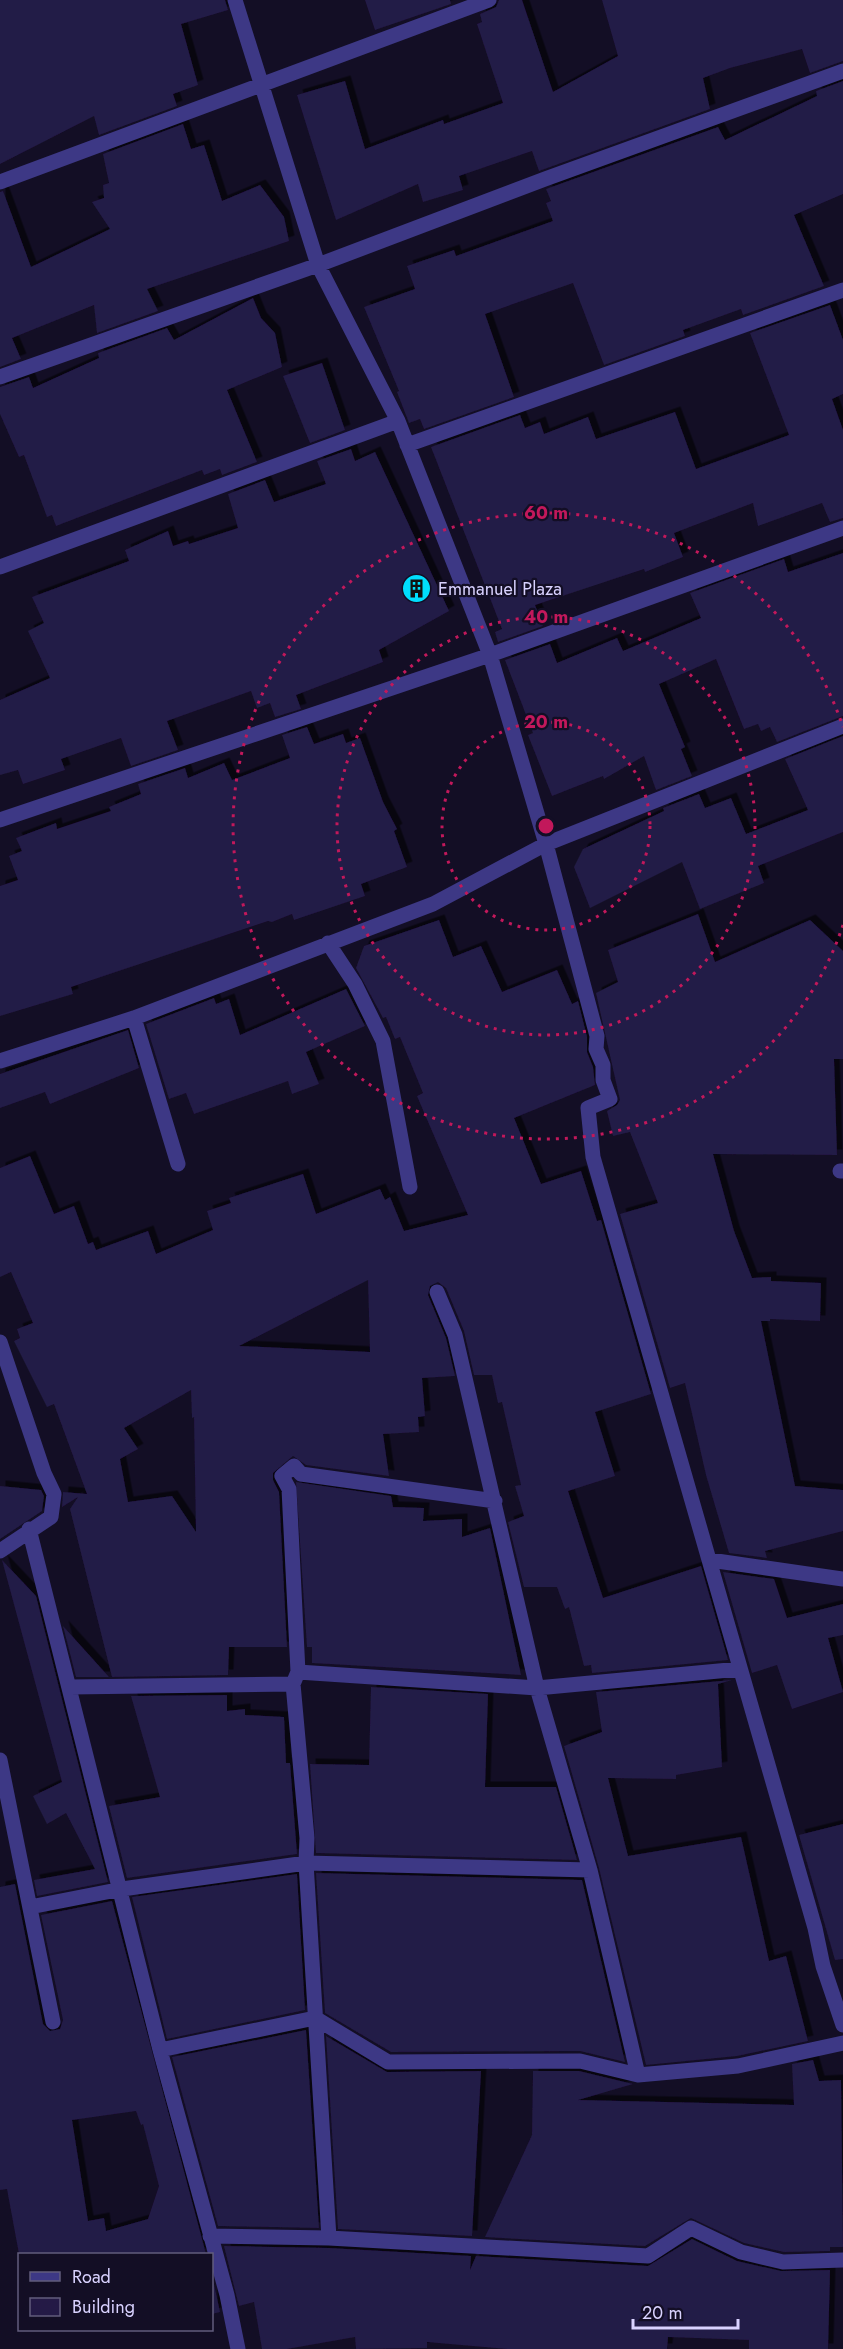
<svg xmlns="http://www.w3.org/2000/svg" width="843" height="2349" font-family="Jost,sans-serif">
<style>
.building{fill:#241a46;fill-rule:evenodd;filter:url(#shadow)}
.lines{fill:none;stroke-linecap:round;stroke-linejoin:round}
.street{stroke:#3d3885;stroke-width:15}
.ring{fill:none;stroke:#c2185b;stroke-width:3;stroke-dasharray:3 6}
.labels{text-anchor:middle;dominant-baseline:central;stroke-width:4.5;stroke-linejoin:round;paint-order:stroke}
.poi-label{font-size:18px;fill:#d9d2ff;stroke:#130e25;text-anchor:start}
.centre{fill:#c2185b;stroke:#130e25;stroke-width:3}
.ring-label{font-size:18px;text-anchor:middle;font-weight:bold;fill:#c2185b;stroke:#130e25;stroke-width:4.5;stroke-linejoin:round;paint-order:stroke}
</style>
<defs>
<filter id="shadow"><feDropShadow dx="5.5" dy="-5.5" stdDeviation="0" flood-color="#0009"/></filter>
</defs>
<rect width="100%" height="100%" fill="#130e25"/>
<path class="building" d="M0 0H225L228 10 181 24 198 85 173 94 177 106 99 135 94 116 0 164Z
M365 0H450L451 4 375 30Z
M499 0H522L553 92 618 56 602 0H843V61L810 73 802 49 730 68 703 78 710 109 539 171 532 151 459 176 463 190 423 202 418 184 336 220 297 95 345 81 365 149 443 120 444 124 503 103 477 24 482 22 480 14 496 7Z
M843 81V194L794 215 824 286 743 315 741 309 683 330 685 336 604 365 573 283 485 314 514 397 424 429 420 419 409 423 397 392 399 391 364 307 415 289 407 266 454 250 456 256 553 221 546 203 551 201 546 189 718 127 725 140 817 96 816 91Z
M183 124 191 149 204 145 222 201 260 185 284 217 289 241 147 289 158 311 97 333 94 305 12 338 21 359 0 367V192L3 191 31 267 110 229 92 202 104 198 103 185 109 183 103 154Z
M253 298 261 318 275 333 282 367 227 390 257 462 222 475 220 469 204 475 202 470 56 526 52 515 47 517 24 455 19 457 0 414V387L29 377 33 388 99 358 98 353 167 328 174 340Z
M830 305 843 340V394L832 399 843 430V518L830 522 822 503 758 526 753 503 674 533 683 557 645 572 644 569 535 605 543 626 498 642 495 632 502 629 431 447 520 415 525 428 540 422 544 434 588 417 596 439 675 412 696 469 789 435 750 333Z
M322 363 345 430 310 443 283 376Z
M351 449 355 461 375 452 449 611 379 650 383 662 296 695 301 709 275 717 270 703 257 708 251 691 167 721 178 750 131 766 121 738 61 759 65 770 23 784 18 770 0 775V700L50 678 28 631 44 623 32 597 129 561 125 550 168 531 173 546 188 541 189 544 238 528 228 494 265 480 274 502 326 484 317 461Z
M843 553V716L777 742 770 727 761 731 758 724 744 729 716 659 659 684 685 747 681 749 692 776 656 790 644 756 604 779 603 776 552 796 528 735 533 733 505 660 550 644 557 663 617 638 623 651 701 618 690 593 784 559 788 572Z
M307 727 314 744 343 734 346 743 360 738 383 802 397 829 394 831 407 867 361 884 365 896 294 920 292 914 272 922 268 921 71 987 73 994 0 1016V886L18 880 9 856 22 851 16 838 56 823 57 829 111 811 109 807 141 794 138 784 185 768 188 778 224 763 232 780 290 758 282 735Z
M843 736V832L758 866 764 883 700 909 682 862 590 908 574 867 583 849 664 811 663 808 699 794 705 808 731 798 746 834 808 810 785 759Z
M698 914 715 962 810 920 843 951V1059H834L837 1155 713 1154 734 1231 752 1278 771 1277V1281L821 1283 820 1321 770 1319V1321H761L795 1486 843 1490V1531L765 1551 767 1558 729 1553 706 1475 685 1383 670 1388 620 1214 658 1203 630 1132 613 1136 607 1111 617 1105 620 1100 596 993 618 982 608 950Z
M439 920 453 957 481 946 502 992 557 970 572 1004 578 1001 587 1037V1052L593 1067 595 1085 514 1118 541 1184 581 1171 597 1221 601 1220 651 1394 595 1412 615 1476 568 1491 603 1598 701 1566 728 1660 592 1673 591 1665 584 1666 569 1607 565 1609 557 1587H524L508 1522 524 1516 515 1486 521 1485 502 1402 498 1403 492 1375H474L464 1331 446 1288 438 1282 430 1286 428 1295 446 1338 455 1376 422 1378 425 1416 418 1417 419 1432 383 1434 389 1476 306 1465 293 1456 273 1473V1480L279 1492 287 1647H229L228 1675 112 1677 70 1509 78 1497 62 1507 63 1492 87 1494 54 1404 47 1407 14 1341 20 1338 17 1329 33 1323 11 1272 0 1277V1168L30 1156 54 1214 74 1206 88 1244 93 1242 96 1250 148 1231 156 1254 213 1230 207 1211 231 1203 229 1198 303 1174 316 1214 380 1189 385 1200 390 1197 404 1231 468 1215 417 1096 423 1093 400 1037 395 1039 386 1017 383 1018 356 968 364 946ZM368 1280 370 1352 239 1346ZM191 1390 192 1418 194 1417 196 1532 172 1496 128 1502 120 1459 138 1449 124 1428Z
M346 989 365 1026 306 1052 319 1084 292 1094 288 1081 194 1114 186 1093 169 1099 146 1024 214 998 216 1004 229 999 240 1035Z
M128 1030 139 1068 50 1104 45 1092 0 1108V1074Z
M296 1482 391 1496 393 1507 424 1508 423 1521 462 1519V1537L490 1528 521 1675 312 1663V1647H307Z
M0 1486 41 1490 44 1496 42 1511 0 1539Z
M2 1560 36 1596 108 1882 37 1896 34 1880 95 1869 66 1813 47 1824 33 1796 62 1782Z
M723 1572 774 1579 787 1618 843 1604V1635L828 1638 843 1692 792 1709 777 1665 752 1673Z
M63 1626 109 1677H76Z
M732 1680 718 1684 722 1767 676 1775V1779L608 1778 628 1856 741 1837 769 1961 786 1956 808 2041 737 2056 646 2065 599 1868 564 1746 602 1732 596 1692Z
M371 1687 488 1694 485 1787H556L577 1860 316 1853 310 1764 369 1765Z
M227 1695V1711L245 1709V1715L284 1717 286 1763H290L297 1854 127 1878 109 1806 160 1797 131 1696Z
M843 1824V1959L835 1960 799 1835Z
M316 1873 582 1880 625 2062 580 2051 391 2052 325 2013Z
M297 1874 305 2010 167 2039 132 1897Z
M15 1884 43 2024 50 2031 60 2029 63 2020 41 1915 112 1901 206 2254H19L7 2189 0 2190V1887ZM136 2111 141 2125 143 2124 159 2186 148 2219 106 2231 104 2218 88 2221 72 2120Z
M306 2030 319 2228 218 2226 172 2057Z
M326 2036 387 2072 481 2071 472 2236 338 2229Z
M813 2060 819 2081 841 2080 843 2247H830V2251L784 2252 744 2243 691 2218 645 2246 485 2237 532 2135 533 2071H579L633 2084 578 2100 794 2105 792 2064Z
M692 2239 737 2261 781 2271 830 2270 828 2349H749V2340L668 2337 667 2349H507L427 2342V2348L356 2349 355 2337 287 2349H262L254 2302 239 2306 224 2246 329 2248 471 2256 470 2270 476 2256 648 2266Z
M212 2275 220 2312 212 2314Z"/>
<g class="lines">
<path class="street" d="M235 0 318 265 398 421 490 655 546 844 597 1036 596 1049 603 1065V1080L610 1099 588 1108 593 1157 815 1928 823 1966 843 2025
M0 182 489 0
M0 377 318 265 545 179 843 71
M407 445 843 290
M0 567 398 421
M0 820 490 655 843 528
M328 943 355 984 383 1041 410 1187
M134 1018 178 1164
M0 1061 134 1018 433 904 546 844 843 726
M840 1171H843
M437 1292 455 1335 537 1688 590 1870 638 2075
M0 1342 44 1473 54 1494 51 1517 0 1551
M29 1529 160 2050 227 2295 238 2349
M710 1560 843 1579
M298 1672 289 1489 282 1476 294 1466 301 1474 495 1501
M293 1684 307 1838 306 1863 329 2238
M70 1687 293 1684 298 1672 537 1688 740 1669
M0 1760 53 2022
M30 1907 122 1889 306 1863 590 1870
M160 2050 315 2018 388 2062 580 2061 638 2075 738 2066 843 2043
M210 2236 329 2238 648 2256 691 2228 741 2252 783 2262 843 2260"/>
</g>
<g class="ring">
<circle cx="546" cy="826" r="104"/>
<circle cx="546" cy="826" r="209"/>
<path d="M843 925A313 313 0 1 1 843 727"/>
</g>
<defs>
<symbol id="building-disc" viewBox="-11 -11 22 22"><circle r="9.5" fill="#00defd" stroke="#130e25"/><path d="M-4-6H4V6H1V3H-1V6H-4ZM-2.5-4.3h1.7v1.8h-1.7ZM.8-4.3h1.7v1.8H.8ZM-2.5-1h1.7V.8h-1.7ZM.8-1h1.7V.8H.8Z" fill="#111"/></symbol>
</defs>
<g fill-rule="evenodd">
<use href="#building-disc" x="400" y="572" width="33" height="33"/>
</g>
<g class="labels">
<g class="poi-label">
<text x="438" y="589">Emmanuel Plaza</text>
</g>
</g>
<circle cx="546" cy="826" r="9" class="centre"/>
<g class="ring-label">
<text x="546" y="519">60 m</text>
<text x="546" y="623">40 m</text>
<text x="546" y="728">20 m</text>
</g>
<rect x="18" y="2253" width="195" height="78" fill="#130e25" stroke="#625c7c" stroke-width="1.5"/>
<rect x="30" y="2272" width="30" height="9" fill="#3d3885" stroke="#625c7c" stroke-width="1.5"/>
<text x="72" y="2283" font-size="18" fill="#d9d2ff">Road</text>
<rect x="30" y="2298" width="30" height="18" fill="#241a46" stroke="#625c7c" stroke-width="1.5"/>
<text x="72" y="2313" font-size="18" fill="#d9d2ff">Building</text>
<path d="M633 2319v9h105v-9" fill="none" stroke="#d9d2ff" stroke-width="3"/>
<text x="642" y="2319" font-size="18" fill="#d9d2ff" stroke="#130e25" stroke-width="4.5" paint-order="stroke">20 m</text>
</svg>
